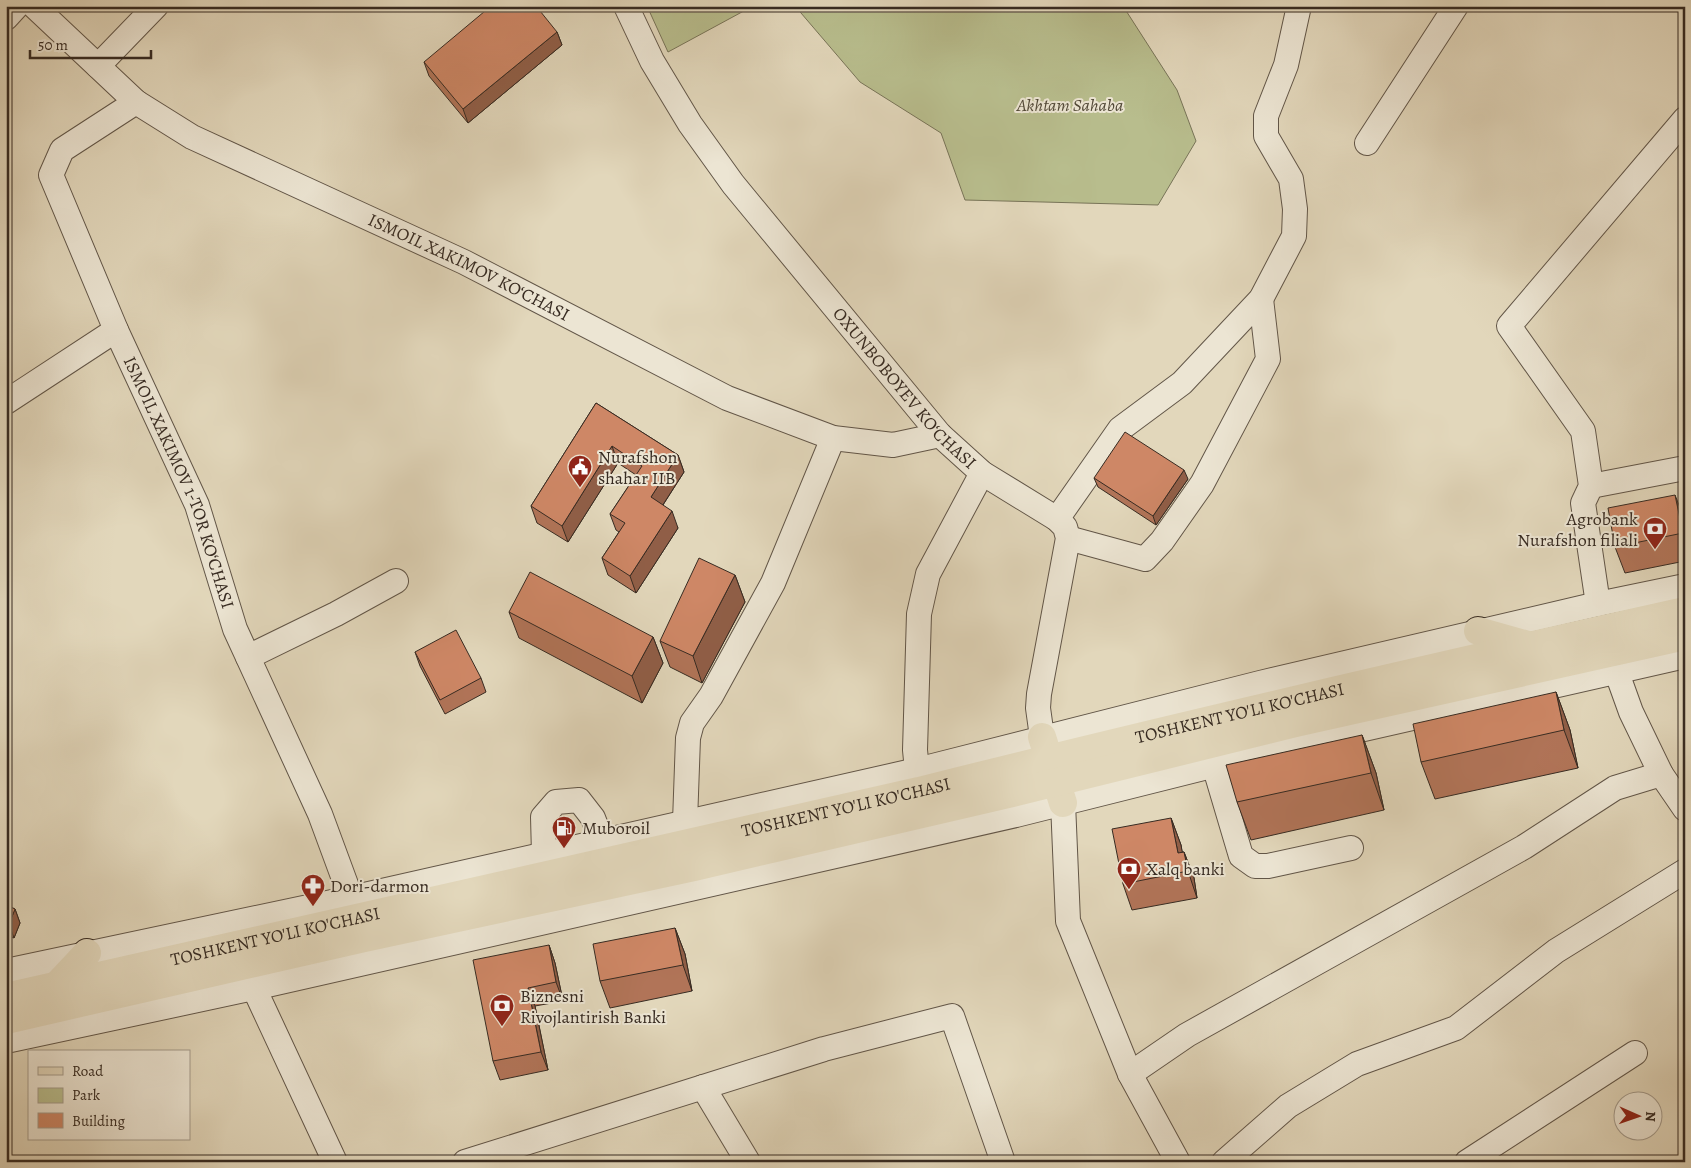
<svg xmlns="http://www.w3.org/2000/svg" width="1691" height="1168" font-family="Alegreya,serif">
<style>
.green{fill:#b8bd8d;stroke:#787458}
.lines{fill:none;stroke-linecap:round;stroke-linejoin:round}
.minor-casing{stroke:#625648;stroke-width:26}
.major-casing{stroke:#372b22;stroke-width:30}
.minor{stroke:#ece5d3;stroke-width:24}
.major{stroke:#e2d7bb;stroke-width:28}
.wall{fill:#b17458;stroke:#372b22}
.shaded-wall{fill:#905e47;stroke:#372b22}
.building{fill:#ce8766;stroke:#372b22}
.labels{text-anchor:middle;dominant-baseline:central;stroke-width:4;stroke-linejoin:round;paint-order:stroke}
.park-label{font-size:18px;font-style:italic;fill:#514837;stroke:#ece5d3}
.street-label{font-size:18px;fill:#372b22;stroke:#ece5d3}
.poi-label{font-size:18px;fill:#372b22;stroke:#ece5d3;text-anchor:start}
</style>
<rect width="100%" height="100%" fill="#e2d7bb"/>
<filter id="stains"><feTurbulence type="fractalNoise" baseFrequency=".004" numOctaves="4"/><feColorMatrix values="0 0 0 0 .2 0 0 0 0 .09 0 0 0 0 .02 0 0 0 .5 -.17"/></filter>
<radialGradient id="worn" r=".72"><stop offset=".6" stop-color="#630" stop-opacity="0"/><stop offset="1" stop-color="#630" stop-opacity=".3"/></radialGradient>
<path class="green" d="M647 6H753L668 52Z
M795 6H1123L1177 90 1196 141 1158 205 965 200 941 133 860 82Z"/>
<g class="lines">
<defs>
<g id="minor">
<path id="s1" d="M34 6 136 102 192 137 464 262 727 398 833 438 893 445 940 435"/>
<path id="s2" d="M626 6 652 61 690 124 733 184 940 435 982 473 1057 519 1065 527 1068 538 1039 694 1038 708 1042 737"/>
<path d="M6 18 17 6"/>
<path d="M98 66 156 6"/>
<path id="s3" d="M136 102 62 150 51 175 116 330 197 505 235 629 320 814 351 898"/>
<path d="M1367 143 1456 6"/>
<path d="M6 402 116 330"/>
<path d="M1591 486 1685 468"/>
<path d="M1057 519 1120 429 1182 383 1261 299 1294 236 1295 209 1291 179 1266 136V116L1286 65 1299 6"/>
<path d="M1068 538 1145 559 1162 541 1202 484 1268 359 1261 299"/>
<path d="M1598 604 1583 503 1591 486 1583 431 1509 326 1685 119"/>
<path d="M248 657 336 614 396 581"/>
<path d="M1617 673 1631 712 1661 774 1685 809"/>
<path d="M1214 765 1241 856 1255 866H1268L1351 848"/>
<path d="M917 770 915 750 919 614 928 574 982 473"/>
<path d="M1063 803 1068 921 1130 1074 1178 1162"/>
<path d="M685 822 688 738 692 723 711 696 773 583 833 438"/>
<path d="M544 854 543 817 556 802 579 800 593 818 602 841"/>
<path d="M6 971 351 898 917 770 1260 683 1598 604 1685 586"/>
<path d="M254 988 335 1162"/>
<path d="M6 1041 254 988 1016 815 1311 741 1685 656"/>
<path d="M1130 1074 1187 1035 1524 847 1615 788 1661 774"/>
<path d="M703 1087 748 1162"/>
<path d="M465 1162 824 1049 952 1016 1003 1162"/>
<path d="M1224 1162 1288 1106 1357 1064 1456 1028 1556 951 1685 871"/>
<path d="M1467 1162 1635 1053"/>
</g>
<g id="major">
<path d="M1478 631 1528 645"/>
<path d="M1042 737 1063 803"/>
<path d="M56 986 87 953"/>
<path id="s4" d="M6 997 919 791C1173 727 1429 668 1685 611"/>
<path d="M6 1020 364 938 694 867 1012 793 1296 723 1685 636"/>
</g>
</defs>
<use href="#minor" class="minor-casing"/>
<use href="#major" class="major-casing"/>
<use href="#minor" class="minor"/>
<use href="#major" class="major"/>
</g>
<path class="wall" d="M557 32 562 45 468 123 429 76 424 62Z
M596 403 678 455 684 472 663 505 678 528 636 593 608 575 602 558 619 532 616 530 610 514 636 475 618 463 568 542 537 523 531 506Z
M1094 478 1188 479 1156 525 1098 487Z
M1685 520V561L1625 573 1615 547Z
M735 575 745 602 702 683 670 667 660 641Z
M509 612 653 637 663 663 642 703 519 638Z
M415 652 481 678 486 692 445 714 420 666Z
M1556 692 1570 730 1578 768 1435 799 1421 762Z
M1362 735 1376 773 1384 810 1251 840 1237 802Z
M1171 818 1181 845 1182 852H1184L1194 878 1197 898 1132 910 1123 884Z
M6 905 15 909 20 923 14 938 6 935Z
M675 928 685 954 692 991 610 1008 600 981Z
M549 945 555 963 563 1001 535 1006 548 1070 500 1080 493 1061Z"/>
<path class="shaded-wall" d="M557 32 562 45 468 123 463 109Z
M612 446 618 463 568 542 562 526Z
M678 455 684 472 657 514 651 497Z
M1184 470 1188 479 1156 525 1153 516Z
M1675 495 1685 520V539L1683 533Z
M672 511 678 528 636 593 630 576Z
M735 575 745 602 702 683 693 656Z
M653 637 663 663 642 703 632 676Z
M1556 692 1570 730 1578 768 1564 730Z
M1362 735 1376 773 1384 810 1371 773Z
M1171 818 1181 845 1186 872 1178 853Z
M1184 852 1194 878 1197 898 1188 871Z
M15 909 20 923 14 938 9 924Z
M675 928 685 954 692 991 683 965Z
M549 945 555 963 563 1001 556 982Z
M528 988 535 1006 548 1070 541 1052Z"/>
<path class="building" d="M491 6H536L557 32 463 109 424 62Z
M596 403 678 455 651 497 672 511 630 576 602 558 625 523 610 514 642 466 612 446 562 526 531 506Z
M1125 432 1184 470 1153 516 1094 478Z
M1675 495 1683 533 1615 547 1608 508Z
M699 558 735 575 693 656 660 641Z
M530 572 653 637 632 676 509 612Z
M456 630 481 678 440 700 415 652Z
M1556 692 1564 730 1421 762 1413 724Z
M1362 735 1371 773 1237 802 1226 765Z
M1171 818 1178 853 1184 852 1188 871 1123 884 1112 829Z
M6 905 15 909 9 924 6 923Z
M675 928 683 965 600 981 593 944Z
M549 945 556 982 528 988 541 1052 493 1061 473 960Z"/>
<defs>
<symbol id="civic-pin" viewBox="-11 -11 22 30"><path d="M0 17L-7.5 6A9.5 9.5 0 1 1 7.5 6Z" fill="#8f2418" stroke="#ece5d3"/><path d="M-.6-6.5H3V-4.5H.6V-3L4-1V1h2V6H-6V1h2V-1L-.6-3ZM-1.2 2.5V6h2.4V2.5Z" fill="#fff"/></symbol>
<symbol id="bank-pin" viewBox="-11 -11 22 30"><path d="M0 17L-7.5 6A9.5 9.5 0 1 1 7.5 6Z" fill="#8f2418" stroke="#ece5d3"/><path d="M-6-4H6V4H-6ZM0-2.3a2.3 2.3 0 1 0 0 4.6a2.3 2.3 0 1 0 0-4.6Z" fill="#fff"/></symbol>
<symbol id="fuel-pin" viewBox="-11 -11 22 30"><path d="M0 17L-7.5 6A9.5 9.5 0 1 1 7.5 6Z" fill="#8f2418" stroke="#ece5d3"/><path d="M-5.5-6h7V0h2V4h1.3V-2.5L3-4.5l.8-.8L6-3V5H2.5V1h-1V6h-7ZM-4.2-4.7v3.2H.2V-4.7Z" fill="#fff"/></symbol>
<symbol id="pharmacy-pin" viewBox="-11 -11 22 30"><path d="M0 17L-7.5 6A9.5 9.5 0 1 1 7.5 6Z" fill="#8f2418" stroke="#ece5d3"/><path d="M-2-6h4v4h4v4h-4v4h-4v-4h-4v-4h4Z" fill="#fff"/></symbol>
</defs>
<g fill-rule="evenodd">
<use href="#civic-pin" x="566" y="453" width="28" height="38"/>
<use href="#bank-pin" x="1641" y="515" width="28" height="38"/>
<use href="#fuel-pin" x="550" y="814" width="28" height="38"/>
<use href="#bank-pin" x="1115" y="855" width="28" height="38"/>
<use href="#pharmacy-pin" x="299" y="872" width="28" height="38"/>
<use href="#bank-pin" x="488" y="992" width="28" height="38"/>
</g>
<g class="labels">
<g class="park-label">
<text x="1070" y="105">Akhtam Sahaba</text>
</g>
<g class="street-label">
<text stroke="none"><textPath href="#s1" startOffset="512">ISMOIL XAKIMOV KO‘CHASI</textPath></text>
<text stroke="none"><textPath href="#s2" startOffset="475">OXUNBOBOYEV KO‘CHASI</textPath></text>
<text stroke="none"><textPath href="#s3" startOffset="449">ISMOIL XAKIMOV 1-TOR KO‘CHASI</textPath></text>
<text stroke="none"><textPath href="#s4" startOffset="1266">TOSHKENT YO'LI KO'CHASI</textPath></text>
<text stroke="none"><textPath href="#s4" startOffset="861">TOSHKENT YO'LI KO'CHASI</textPath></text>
<text stroke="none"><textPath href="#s4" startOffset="276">TOSHKENT YO'LI KO'CHASI</textPath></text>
</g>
<g class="poi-label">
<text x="598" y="457">Nurafshon<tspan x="598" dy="21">shahar IIB</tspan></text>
<text x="1638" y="519" text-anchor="end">Agrobank<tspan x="1638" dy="21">Nurafshon filiali</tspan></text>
<text x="582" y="828">Muboroil</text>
<text x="1146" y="869">Xalq banki</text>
<text x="330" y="886">Dori-darmon</text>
<text x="520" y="996">Biznesni<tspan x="520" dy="21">Rivojlantirish Banki</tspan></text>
</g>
</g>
<rect width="1691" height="1168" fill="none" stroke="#e2d7bb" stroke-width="25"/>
<rect x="8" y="8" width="1676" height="1153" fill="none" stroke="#372b22" stroke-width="2.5"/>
<rect x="12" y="12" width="1666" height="1143" fill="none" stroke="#372b22"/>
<rect x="28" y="1050" width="162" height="90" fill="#ece5d3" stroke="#a49b8c"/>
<rect x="38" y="1067" width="25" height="8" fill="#e2d7bb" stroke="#a49b8c"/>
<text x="72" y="1076" font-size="15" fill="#372b22">Road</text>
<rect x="38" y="1088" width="25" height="15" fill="#b8bd8d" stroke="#a49b8c"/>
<text x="72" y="1100" font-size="15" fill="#372b22">Park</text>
<rect x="38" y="1113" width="25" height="15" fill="#ce8766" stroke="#a49b8c"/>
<text x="72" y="1126" font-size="15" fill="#372b22">Building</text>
<g transform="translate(1638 1116) rotate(92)"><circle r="24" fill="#ece5d3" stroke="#a49b8c"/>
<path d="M0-4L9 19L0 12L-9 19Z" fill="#8f2418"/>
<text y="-8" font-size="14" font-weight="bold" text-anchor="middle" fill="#372b22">N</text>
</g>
<path d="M30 50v8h121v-8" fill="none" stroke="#372b22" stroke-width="2.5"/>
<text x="38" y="50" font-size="15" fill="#372b22" stroke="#ece5d3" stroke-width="4" paint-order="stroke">50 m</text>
<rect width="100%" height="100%" filter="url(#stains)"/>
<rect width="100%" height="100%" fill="url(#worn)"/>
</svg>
